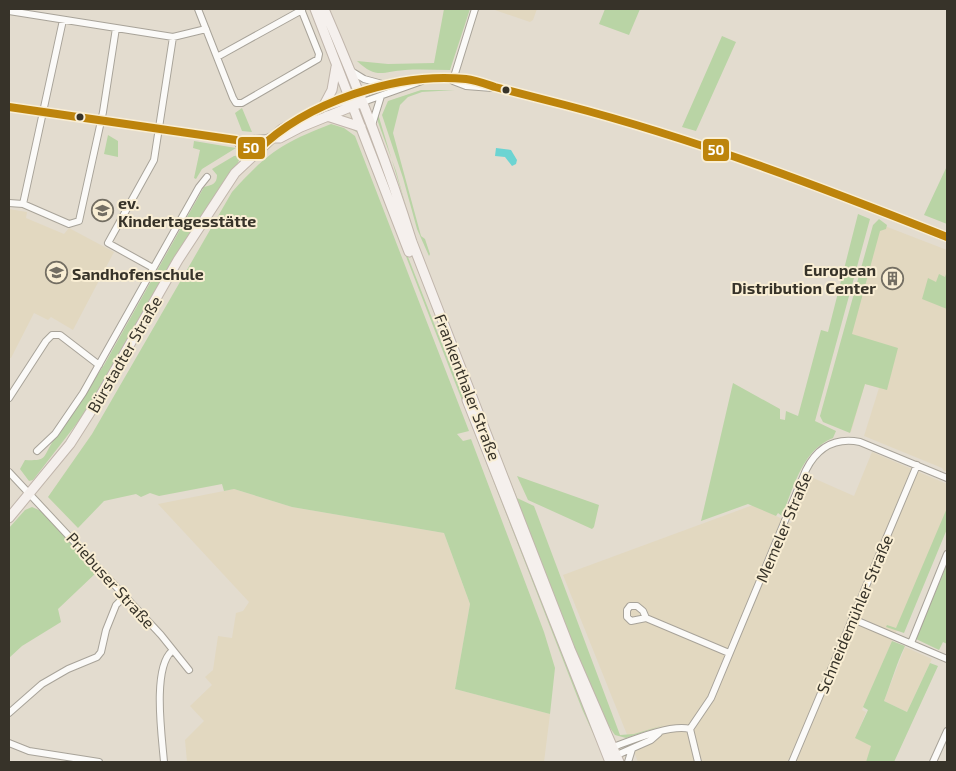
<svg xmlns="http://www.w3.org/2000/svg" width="956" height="771" font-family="'Exo 2',sans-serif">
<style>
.built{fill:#e2d8c0}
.green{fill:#b9d4a5}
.water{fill:#6cd4d2}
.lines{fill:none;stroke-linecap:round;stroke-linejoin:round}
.minor-casing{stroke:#a8a399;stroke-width:8}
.major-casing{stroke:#c1b6ac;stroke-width:11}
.minor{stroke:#fbfaf8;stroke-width:6}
.major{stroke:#f5f0ed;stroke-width:9}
.bus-1-casing{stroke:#f9eed4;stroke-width:11}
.bus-1{stroke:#bd840c;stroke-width:8}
.bus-dot{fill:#373329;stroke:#f9eed4;stroke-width:2}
.labels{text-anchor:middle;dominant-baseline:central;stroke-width:4;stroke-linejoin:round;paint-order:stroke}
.poi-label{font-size:16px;font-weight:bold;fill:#373329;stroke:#f9eed4;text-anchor:start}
.street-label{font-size:16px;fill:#373329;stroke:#f9eed4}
.line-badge{stroke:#f9eed4;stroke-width:2}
.badge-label{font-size:14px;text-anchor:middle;font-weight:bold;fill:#fff}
</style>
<rect width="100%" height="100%" fill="#e3dccf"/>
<path class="built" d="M492 9H537L533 20 530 22Z
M9 209 27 212 26 218 64 234 69 228 114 252 73 330 51 317 48 320 34 313 11 358H9Z
M877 223 947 250V471H944L942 468 864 436 879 388 865 384 851 432 831 422Z
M872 452 947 484V515L862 710 866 712 856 737 873 746 866 762H638L563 575 753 505 791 523 811 477 854 496Z
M234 489 292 507 444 533 470 604 455 689 550 714 544 762H187L185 740 204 721 190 706 212 685 205 677 213 670 218 636 232 638 236 613 243 611 249 602 158 504Z
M905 647 932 659 907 712 884 701Z"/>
<path class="green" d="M444 9H470L450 70C435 70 420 69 405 70 382 72 376 79 357 61L388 64 434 63Z
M605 9H640L629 35 599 24Z
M722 36 736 42 696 131 682 127Z
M421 90H455L422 92 408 97 400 105 393 133 421 236 425 239 430 254 429 256 417 229 403 178 382 115 388 101Z
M242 108 252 132 242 131 235 113Z
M378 114 417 243 517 498 534 506 620 735 634 734 664 725 626 738 615 735 608 725 574 648 418 249 396 171 378 122Z
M331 124 344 128 355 136 469 431 457 434 463 441 471 439 544 632 555 668 550 714 455 689 470 604 444 533 292 507 234 489 224 491 222 484 159 496 150 493 141 497 136 494 104 501 78 528 48 497 92 434 232 192C267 153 282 143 331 124Z
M345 125 353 127 359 132 606 762 582 709 358 133Z
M108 135 118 141V157L104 154Z
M194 141 236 148 202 169 196 179 194 178 200 150 193 148Z
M241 155 237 165 187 239 88 409 33 480 29 481 20 469 25 460C48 461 42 458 53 441L104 365 204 187C212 185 217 184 217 175L212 169 234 156Z
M947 166V224L924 215Z
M858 214 870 219 815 421 836 431 833 438C802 450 794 487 782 516L778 513 776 516 748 504 701 521 733 383 780 409V419L785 420 786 411 798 416 821 330 828 332Z
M879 219 887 225 886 229 880 231 852 334 898 348 887 390 865 384 850 433 823 422 820 416 873 225Z
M947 271V309L922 299 928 278 936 282 939 274 945 277Z
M517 476 599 505 594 527 592 529 528 500Z
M32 507 41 511 97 572 58 609 61 622 22 646 9 658V528L25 510Z
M947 508V529L904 633 886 627 887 625 896 628Z
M947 564V644L943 642 939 650 916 639Z
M892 641 905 646C896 665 891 683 884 701L907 712 930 663 938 666 894 762H866L871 746 855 738 868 710 863 707Z"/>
<path class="water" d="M496 148 511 150 517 160 516 164 512 166 505 157 495 156Z"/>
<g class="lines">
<defs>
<path id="minor" d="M198 9 233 98 236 103H242L318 59 319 54 301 9
M9 11 173 37 206 29
M217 57 302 10
M351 71 364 79 386 85
M453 80 475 9
M453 81 466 86 492 88
M361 95C399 79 442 74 483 83 552 104 623 119 691 142 778 170 863 203 947 237
M363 102 422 81
M9 107 236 140 270 138
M372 125 381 96
M236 140 243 151 245 163
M237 141 257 151
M9 203 23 204 69 224 79 221 103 112 116 28
M23 204 63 20
M153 268 108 243 154 160 173 37
M9 398 46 341 52 335H60L99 365
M37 451 55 434 83 393 199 187 207 177
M9 472 161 635 189 670
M646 618 643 611 637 606H630L627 610V617L631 621 646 618 729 653
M853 619 947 659
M911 643 947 554
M9 713 42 684 68 669 97 657 101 652 106 630 116 605 125 596
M690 729 711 698 806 470C817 448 834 437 860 442L947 478
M9 743 29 751 99 762
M613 747C632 740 671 724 690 729L698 762
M617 755 651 740 659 733
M164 762C162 737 152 668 172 651
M628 762 632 749
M792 762 917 465
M933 762 947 731"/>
<path id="major" d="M315 9 409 252
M324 9C357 85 387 162 412 242L570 649 619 762
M323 107 332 90 336 67
M327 116 361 127
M270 138H280L301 127 358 104
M467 400 610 762
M9 518 70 444 98 400 178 260 235 173 282 129 323 107 353 97"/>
</defs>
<use href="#minor" class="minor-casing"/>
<use href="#major" class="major-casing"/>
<use href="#minor" class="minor"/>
<use href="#major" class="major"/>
<defs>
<path id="bus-1" d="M9 107 236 140 257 151C306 102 397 72 466 79 475 80 486 84 495 87 518 93 541 99 565 105 696 139 821 187 947 237"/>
</defs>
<use href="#bus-1" class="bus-1-casing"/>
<use href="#bus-1" class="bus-1"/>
</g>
<defs>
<symbol id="school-ring" viewBox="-11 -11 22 22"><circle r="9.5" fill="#f9eed4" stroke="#736e63" stroke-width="1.5"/><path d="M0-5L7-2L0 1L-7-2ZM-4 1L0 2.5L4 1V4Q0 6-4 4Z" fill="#736e63"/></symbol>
<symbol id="building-ring" viewBox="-11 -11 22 22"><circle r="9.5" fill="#f9eed4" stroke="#736e63" stroke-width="1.5"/><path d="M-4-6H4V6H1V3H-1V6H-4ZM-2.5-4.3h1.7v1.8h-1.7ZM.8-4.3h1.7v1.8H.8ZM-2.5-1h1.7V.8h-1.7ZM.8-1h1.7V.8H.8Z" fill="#736e63"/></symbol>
</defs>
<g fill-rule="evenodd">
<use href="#school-ring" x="90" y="198" width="25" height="25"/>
<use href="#school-ring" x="44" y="260" width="25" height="25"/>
<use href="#building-ring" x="880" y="266" width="25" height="25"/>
</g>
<g class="bus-dot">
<circle cx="506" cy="90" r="4.5"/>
<circle cx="80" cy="117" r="4.5"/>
</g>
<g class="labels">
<g class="poi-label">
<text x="118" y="202">ev.<tspan x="118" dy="18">Kindertagesstätte</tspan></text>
<text x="876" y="269" text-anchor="end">European<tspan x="876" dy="18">Distribution Center</tspan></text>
<text x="72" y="273">Sandhofenschule</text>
</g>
<g class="street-label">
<text transform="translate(124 354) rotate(-60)">Bürstadter Straße</text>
<text transform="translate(468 387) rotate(69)">Frankenthaler Straße</text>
<text transform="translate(783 527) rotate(-67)">Memeler Straße</text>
<text transform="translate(111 580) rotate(48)">Priebuser Straße</text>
<text transform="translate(854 614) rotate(-67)">Schneidemühler Straße</text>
</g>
</g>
<g class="line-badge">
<rect x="237" y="136" width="29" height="24" rx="5" fill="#bd840c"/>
<rect x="702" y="138" width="28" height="24" rx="5" fill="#bd840c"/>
</g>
<g class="badge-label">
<text x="251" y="153">50</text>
<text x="716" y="155">50</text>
</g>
<rect width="956" height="771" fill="none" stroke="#373329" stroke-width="20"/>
</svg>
